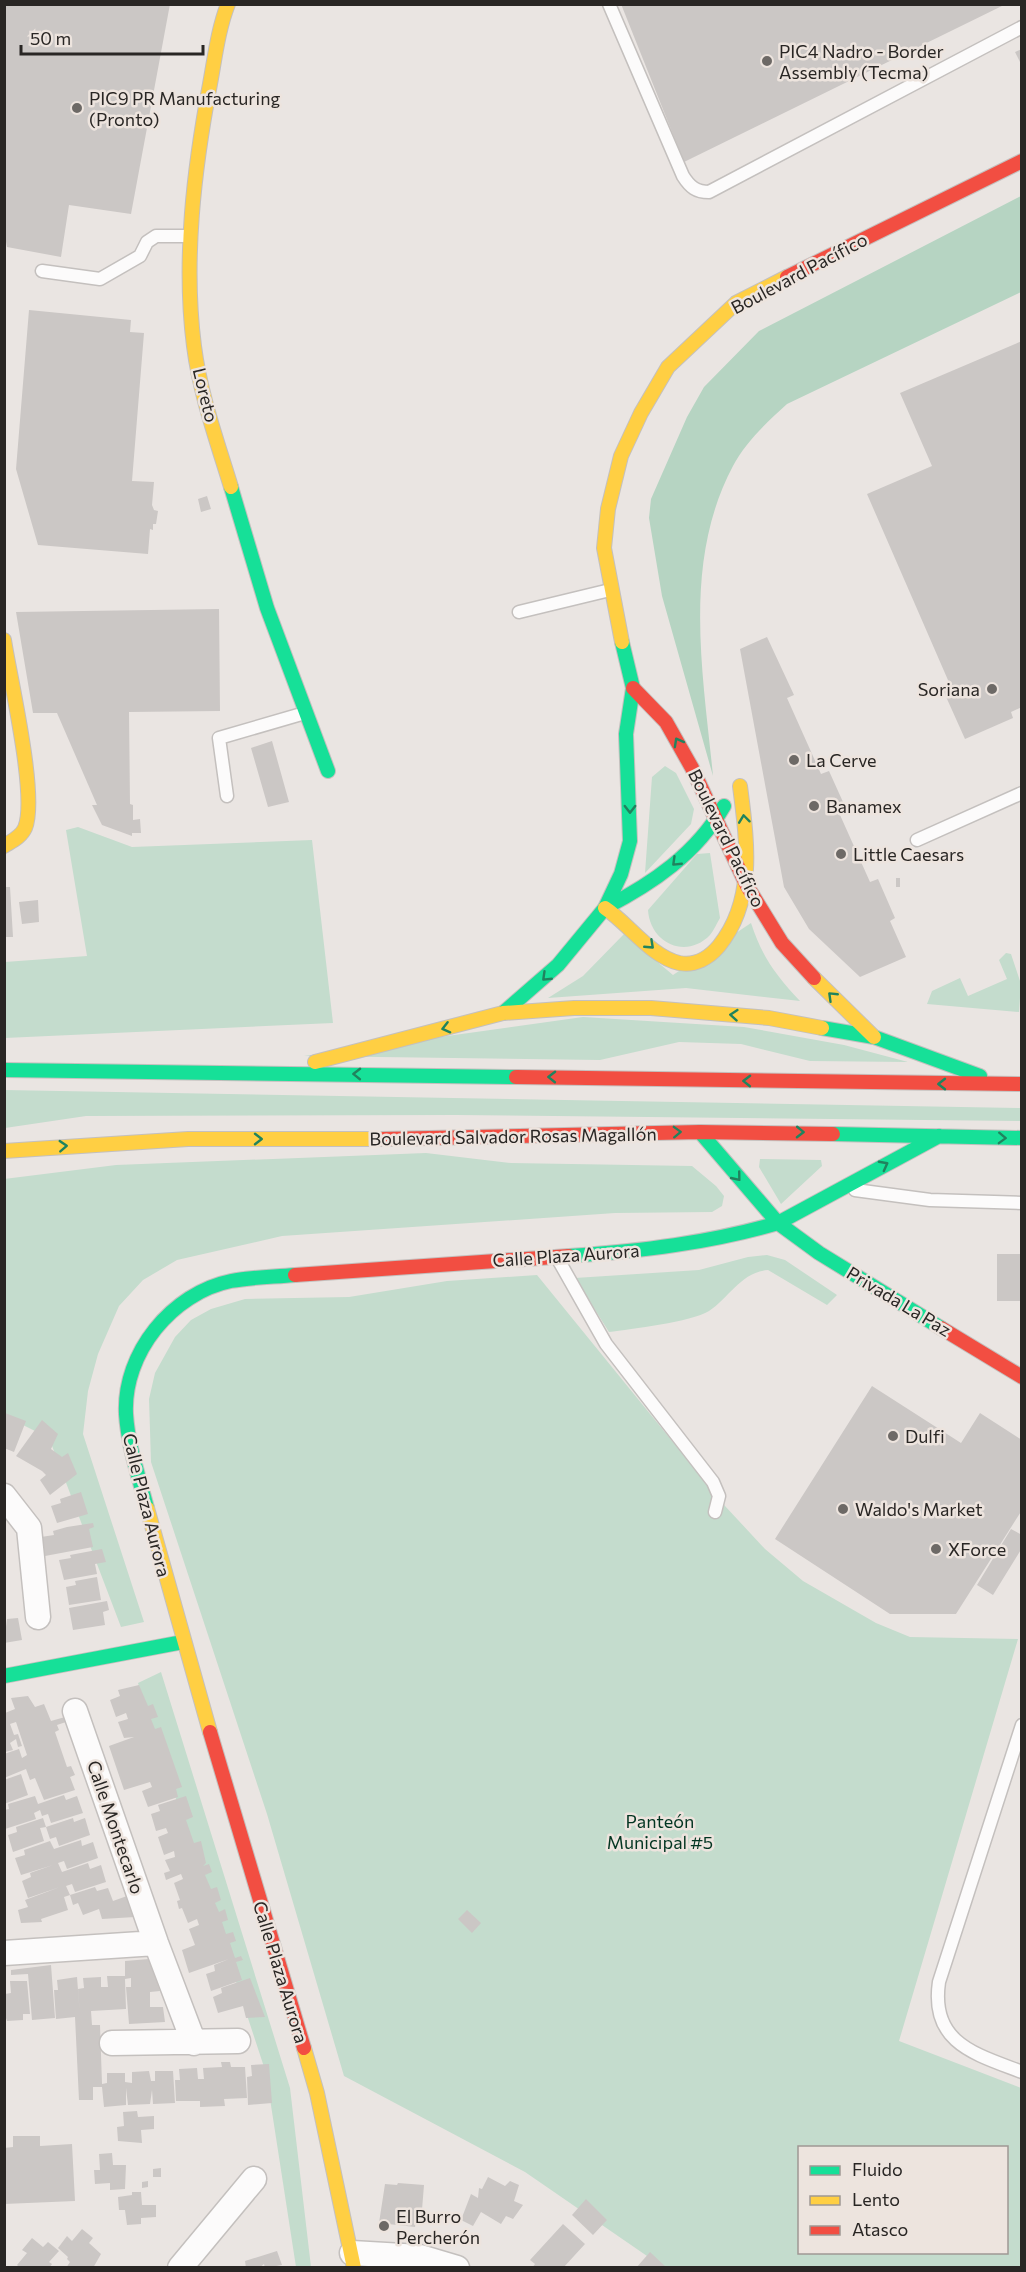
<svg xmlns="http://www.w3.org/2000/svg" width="1026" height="2272" font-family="Commissioner,sans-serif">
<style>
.green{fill:#c4dccd;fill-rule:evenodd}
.forest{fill:#b6d4c2}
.building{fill:#cbc7c5}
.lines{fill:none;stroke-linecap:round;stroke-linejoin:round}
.lane-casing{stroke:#c4c0be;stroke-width:15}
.street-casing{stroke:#c4c0be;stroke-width:27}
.fast-casing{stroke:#c4c0be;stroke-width:16}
.slow-casing{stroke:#c4c0be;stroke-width:16}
.jam-casing{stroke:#c4c0be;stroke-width:16}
.lane{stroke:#fcfbfb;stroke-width:12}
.street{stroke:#fcfbfb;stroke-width:24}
.fast{stroke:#16e098;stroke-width:14}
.slow{stroke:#ffcf43;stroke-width:14}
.jam{stroke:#f24e42;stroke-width:14}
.oneway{stroke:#20835e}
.poi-dot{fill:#6d6966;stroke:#ede4de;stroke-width:2}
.labels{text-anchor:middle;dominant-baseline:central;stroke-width:5;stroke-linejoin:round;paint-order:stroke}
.poi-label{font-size:18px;fill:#292624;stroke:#ede4de;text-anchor:start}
.street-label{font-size:18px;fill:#292624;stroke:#ede4de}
.park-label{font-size:18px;fill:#023521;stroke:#ede4de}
</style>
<rect width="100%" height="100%" fill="#eae5e2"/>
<path class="green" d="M665 766 676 773 694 809 691 824 645 873 652 777Z
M78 827 132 847 312 840 333 1023 5 1038V962L87 956 66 830Z
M710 853 720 918C717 923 714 930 710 935 686 960 650 943 648 910L697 854Z
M751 923C762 957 776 975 800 1001L686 988 548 998 583 976 624 934 673 975Z
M1006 953 1011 954 1021 984 1019 1012 927 1004 932 991 960 978 968 996 1007 979 999 960Z
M583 1017 744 1027 844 1045 908 1062 810 1061 741 1044 679 1042 600 1060 304 1056Z
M4 1090 1021 1108 1022 1121 456 1115 86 1116 5 1128Z
M426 1153 511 1163 692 1166 716 1186 724 1196 722 1206 712 1212 615 1213 282 1236 177 1260 143 1280 119 1306 98 1354 88 1391 83 1434 144 1622 121 1627 49 1438 5 1416 4 1179 116 1165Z
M760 1159 821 1160 822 1166 781 1204 759 1167Z
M767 1255 785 1260 837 1295 827 1305 768 1270C741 1272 729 1298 709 1311 691 1322 631 1329 609 1332L575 1278 699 1270 748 1257Z
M537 1275 725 1506 765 1549 803 1581 876 1623 910 1637 1018 1639 899 2041 1021 2088V2267H663L525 2172 344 2076 267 1814 151 1462 149 1399 155 1373 175 1337 191 1320 211 1309 245 1299 349 1297 447 1281ZM800 2148H1006V2252H800Z
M161 1672 290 2088 311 2267H296L266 2073 138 1683Z"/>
<path class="forest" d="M1021 196V292L787 404C767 422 745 443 733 466 682 562 703 673 713 776L662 596 649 518 651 499 687 417 704 387 759 331Z"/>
<path class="building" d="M4 4H170L131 214 69 205 61 257 7 247 4 231Z
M621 4H1006L684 162Z
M1022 49V61L1020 62 1015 52Z
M29 310 131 320 130 332 144 333 132 481 154 482 152 505 154 510 158 511 156 524H153V530L150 529 148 554 38 545 16 469Z
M1022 341V707L1011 712 1013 718 965 739 943 690 951 687 867 494 932 466 900 393Z
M207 496 211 509 201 512 198 499Z
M219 609 220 711 129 712 130 804 133 805V820L140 819 141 833H132V836L102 825 92 805H97L57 713H33L16 612Z
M767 637 794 695 787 698 821 774 829 771 843 802 836 806 870 882 878 879 895 918 890 921 906 957 860 977 809 929 784 887 740 649Z
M272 741 289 802 268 807 251 748Z
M896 878H900V887H896Z
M4 887H10L13 937H4Z
M38 900 39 922 22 924 19 902Z
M997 1254H1022V1301H997Z
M872 1386 961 1443 980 1413 1022 1440V1510L956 1614H890L775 1539Z
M5 1413 26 1421 14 1452 4 1448Z
M42 1420 58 1434 51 1449 62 1457 68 1453 77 1474 50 1495 40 1480 46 1475 42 1471 16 1456Z
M81 1492 88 1514 57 1523 51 1506 61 1503 60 1499Z
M93 1523 94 1527 89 1529 93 1547 45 1556 41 1537 54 1535 53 1531 67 1527Z
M1011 1529 1022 1535V1548L993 1595 977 1585Z
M102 1549 106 1562 95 1564 97 1574 64 1580 59 1560 71 1558 70 1555Z
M97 1577 101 1600 69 1605 66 1587 76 1585 75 1581Z
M107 1601 109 1610 103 1612 105 1625 73 1630 69 1608Z
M18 1618 22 1640 4 1643 7 1619Z
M139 1685 148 1706 153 1704 158 1717 151 1719 155 1729 161 1727 182 1787 176 1789 178 1797 148 1807 142 1791 152 1787 150 1782 124 1790 109 1746 134 1737 124 1738 118 1722 128 1719 126 1713 116 1717 110 1700 120 1696 118 1690Z
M28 1696 35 1707 44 1704 51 1721 65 1717 66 1722 57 1725 59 1730 55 1732 67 1767 71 1766 75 1775 70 1777 75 1790 44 1800 35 1778 30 1780 26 1769 4 1778V1754L19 1749 22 1758 27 1755 16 1722 10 1724 14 1735 18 1734 22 1746 18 1747 16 1739 10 1743 13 1750 5 1752V1713L15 1709 11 1698Z
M21 1774 28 1795 4 1804V1780Z
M64 1795 66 1800 77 1796 83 1813 51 1823 48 1814 42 1816 40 1810 34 1813 36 1819 5 1829 4 1810 9 1809 8 1804 35 1796 38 1804Z
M186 1796 193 1817 186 1820 194 1843 201 1841 206 1863 203 1866 209 1864 212 1872 205 1875 211 1889 217 1887 221 1900 215 1903 219 1912 225 1909 228 1920 222 1922 226 1934 233 1932 236 1941 230 1943 235 1958 241 1956 243 1960 236 1962 242 1980 211 1991 206 1974 215 1971 214 1965 229 1959 189 1973 182 1950 195 1945 189 1929 199 1925 197 1919 188 1923 182 1908 179 1909 177 1901 180 1900 174 1883 183 1879 181 1874 166 1880 164 1873 170 1871 165 1860 175 1857 174 1851 164 1855 158 1837 168 1833 166 1828 156 1831 151 1814 160 1811 158 1805Z
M43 1818 46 1827 40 1828 44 1841 13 1852 8 1835 17 1832 16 1827Z
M73 1818 74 1822 85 1818 90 1835 59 1846 56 1837 50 1839 46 1827Z
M81 1840 82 1846 93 1842 98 1858 67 1869 64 1861 58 1863 62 1872 88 1863 90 1869 101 1865 106 1882 75 1892 72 1884 66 1886 70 1895 64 1897 68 1910 41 1919 42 1922 21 1923 18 1910 28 1907 25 1900 60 1887 28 1898 22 1881 31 1877 30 1873 53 1865 21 1875 15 1858 25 1855 24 1850 50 1841 54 1849Z
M95 1887 97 1891 108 1888 113 1901 127 1896 135 1917 102 1919 99 1909 83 1915 78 1903 73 1905 70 1895Z
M467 1910 481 1923 472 1933 458 1919Z
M149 1959 160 1991 150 1992V2007H163L165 2022 129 2024 126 1987H131V1978L125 1979 126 2009 91 2011 92 2025H100L102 2084 107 2083V2073H125V2082L132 2083V2072L149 2071 151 2081H155V2071H173L175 2103 153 2104 152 2090 150 2104 128 2105 126 2088V2105L104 2107 102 2087H93V2100H79L75 2017 56 2019 54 1990H58L57 1980 77 1977 80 2016 78 1989 84 1988 83 1978 101 1977V1987H108L107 1976H125V1961Z
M51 1965 55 2018 32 2020 28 1974 11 1975V1970Z
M250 1978 265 2017 246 2018 243 2006 218 2013 213 1997 222 1993 221 1988Z
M10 1981H27L30 2014H23V2020L7 2021 5 2015V1994L11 1993Z
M221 2062H230L231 2067H245L247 2098 224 2099 225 2106 200 2107V2101H176L175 2080H180L179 2069 197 2068 198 2079H204L203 2068 222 2067Z
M269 2064 272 2103 248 2105 247 2077 252 2076 251 2065Z
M137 2111 138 2117 154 2116V2129L141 2130 142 2143 118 2141 117 2127 124 2126 123 2112Z
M13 2136H40V2146L72 2144 75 2201 4 2204V2148L13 2147Z
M112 2153 113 2165H126L125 2189 110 2190V2183L95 2184 94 2170H100L99 2154Z
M161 2168V2177H153V2169Z
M488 2177 505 2186 510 2181 519 2185 514 2201 523 2205 513 2219 506 2216 501 2224 481 2212 473 2226 461 2220 471 2194 478 2198 479 2188 482 2189Z
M148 2181V2187L142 2188V2182Z
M398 2183 424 2185 421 2222 416 2221 415 2227 379 2223 385 2184 397 2185Z
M132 2192H141L142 2205H156V2217L141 2218V2224L127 2225 125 2210H119L118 2197 132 2195Z
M586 2199 607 2220 593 2235 572 2215Z
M563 2224 585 2244 563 2268H532L535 2264 530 2260Z
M82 2229 93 2238 89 2243 101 2254 93 2268H66L70 2262 67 2259 68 2257 58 2248 67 2236 72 2241Z
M32 2238 43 2247 48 2242 59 2251 49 2262 52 2264 49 2268H20L17 2265 27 2253 22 2250Z
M277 2251 282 2265 265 2268 264 2264 259 2268H246L245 2261Z
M650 2252 667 2268H636Z"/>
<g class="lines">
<defs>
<path id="lane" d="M609 4 683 176C690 187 696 192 709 192L1022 27
M42 271 100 279 140 256 147 242 156 236H190
M519 612 610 590
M227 796 219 738 305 713
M917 840 1022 793
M855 1190 930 1200 1022 1203
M559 1261 606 1344 713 1482 719 1496 715 1512
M1022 1725 939 1982C930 2043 975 2054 1022 2072"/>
<path id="street" d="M4 1496 29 1528 38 1617
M75 1711 156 1943 194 2043
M4 1953 156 1943
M112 2043 238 2041
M352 2253 420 2257 457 2268
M180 2268 254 2179"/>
<path id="fast" d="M231 487 267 608 328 771
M605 908C653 883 696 854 724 806
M503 1013 558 965 605 908 621 874 630 841 626 734 633 688 622 642
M822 1028 874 1037 980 1076
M4 1070 516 1077
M700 1132 778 1223 939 1136
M833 1134 1022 1138
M569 1256C641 1251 709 1243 778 1223L819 1253 941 1328
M147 1508C139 1477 128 1446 126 1414 123 1353 172 1293 231 1281 252 1277 274 1277 295 1275
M4 1676 183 1642"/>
<path id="slow" d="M228 4C218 30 215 57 210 84 194 169 183 260 194 346 200 394 217 441 231 487
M4 640C10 679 38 797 25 828 21 837 12 841 4 846
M622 642 604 548 608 509 621 456 641 413 668 367 736 303 787 277
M605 908C629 924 650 956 679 963 695 966 709 958 719 946 756 900 747 841 740 786
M814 978 874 1037
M315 1062 503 1013 574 1008H651L769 1018 822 1028
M4 1151 188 1139H383
M147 1508 210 1732
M304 2048 317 2093 354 2268"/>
<path id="jam" d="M787 277 1022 161
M633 688 666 722 692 768 747 886 782 943 814 978
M516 1077 1022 1084
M383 1139 700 1132 833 1134
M295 1275 569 1256
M941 1328 1022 1377
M210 1732 304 2048"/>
</defs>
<use href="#lane" class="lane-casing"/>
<use href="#street" class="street-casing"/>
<use href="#fast" class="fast-casing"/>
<use href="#slow" class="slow-casing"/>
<use href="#jam" class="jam-casing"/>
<use href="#lane" class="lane"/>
<use href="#street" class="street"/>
<use href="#fast" class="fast"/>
<use href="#slow" class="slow"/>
<use href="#jam" class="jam"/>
</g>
<defs><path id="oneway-chevron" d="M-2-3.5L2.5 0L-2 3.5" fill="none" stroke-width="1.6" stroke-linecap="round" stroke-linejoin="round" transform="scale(1.5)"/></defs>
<g class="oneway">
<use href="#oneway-chevron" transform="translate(678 742) rotate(-119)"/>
<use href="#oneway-chevron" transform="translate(630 809) rotate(90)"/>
<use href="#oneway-chevron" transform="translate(744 819) rotate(-97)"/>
<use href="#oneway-chevron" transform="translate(676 862) rotate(136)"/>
<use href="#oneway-chevron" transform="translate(650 945) rotate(43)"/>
<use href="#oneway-chevron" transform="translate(546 977) rotate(136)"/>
<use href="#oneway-chevron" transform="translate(832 996) rotate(-136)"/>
<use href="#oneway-chevron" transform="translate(734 1015) rotate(-175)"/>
<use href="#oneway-chevron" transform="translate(446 1028) rotate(166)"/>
<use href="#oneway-chevron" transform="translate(357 1074) rotate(-179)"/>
<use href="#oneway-chevron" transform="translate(552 1077) rotate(-179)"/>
<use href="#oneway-chevron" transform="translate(747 1081) rotate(-179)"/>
<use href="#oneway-chevron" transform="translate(942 1084) rotate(-180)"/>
<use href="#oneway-chevron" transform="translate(677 1132) rotate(-2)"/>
<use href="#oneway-chevron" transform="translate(800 1132) rotate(1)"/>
<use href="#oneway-chevron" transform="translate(1002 1138) rotate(2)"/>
<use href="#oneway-chevron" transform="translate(258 1139)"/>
<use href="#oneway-chevron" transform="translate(63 1146) rotate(-3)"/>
<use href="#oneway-chevron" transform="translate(884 1165) rotate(-28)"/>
<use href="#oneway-chevron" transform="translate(737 1177) rotate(51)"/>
</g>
<g class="poi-dot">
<circle cx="767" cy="61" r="6"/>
<circle cx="77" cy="108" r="6"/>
<circle cx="992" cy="689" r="6"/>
<circle cx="794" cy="760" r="6"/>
<circle cx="814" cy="806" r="6"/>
<circle cx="841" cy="854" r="6"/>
<circle cx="893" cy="1436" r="6"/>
<circle cx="843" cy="1509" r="6"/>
<circle cx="936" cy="1549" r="6"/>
<circle cx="384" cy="2226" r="6"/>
</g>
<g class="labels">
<g class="poi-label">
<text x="779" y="51">PIC4 Nadro - Border<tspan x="779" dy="21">Assembly (Tecma)</tspan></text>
<text x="89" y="98">PIC9 PR Manufacturing<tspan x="89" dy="21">(Pronto)</tspan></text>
<text x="980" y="689" text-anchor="end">Soriana</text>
<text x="806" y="760">La Cerve</text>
<text x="826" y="806">Banamex</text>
<text x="853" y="854">Little Caesars</text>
<text x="905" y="1436">Dulfi</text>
<text x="855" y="1509">Waldo's Market</text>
<text x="948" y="1549">XForce</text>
<text x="396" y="2216">El Burro<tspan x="396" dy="21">Percherón</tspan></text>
</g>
<g class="street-label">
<text transform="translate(799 273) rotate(-28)">Boulevard Pacífico</text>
<text transform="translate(206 395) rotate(76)">Loreto</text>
<text transform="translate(727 838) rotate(64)">Boulevard Pacífico</text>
<text transform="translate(513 1136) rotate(-1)">Boulevard Salvador Rosas Magallón</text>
<text transform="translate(566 1255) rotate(-4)">Calle Plaza Aurora</text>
<text transform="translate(899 1301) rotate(31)">Privada La Paz</text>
<text transform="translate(147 1505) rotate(76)">Calle Plaza Aurora</text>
<text transform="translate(116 1827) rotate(71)">Calle Montecarlo</text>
<text transform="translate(281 1972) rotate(73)">Calle Plaza Aurora</text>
</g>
<g class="park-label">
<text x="660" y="1821">Panteón<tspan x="660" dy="21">Municipal #5</tspan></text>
</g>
</g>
<rect width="1026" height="2272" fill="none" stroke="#292624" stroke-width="12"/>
<rect x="798" y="2146" width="210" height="108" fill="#ede4de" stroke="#9f9894" stroke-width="1.5"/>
<rect x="810" y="2166" width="30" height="9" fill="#16e098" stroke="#9f9894" stroke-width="1.5"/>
<text x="852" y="2176" font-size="18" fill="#292624">Fluido</text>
<rect x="810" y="2196" width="30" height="9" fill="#ffcf43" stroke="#9f9894" stroke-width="1.5"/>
<text x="852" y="2206" font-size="18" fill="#292624">Lento</text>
<rect x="810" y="2226" width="30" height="9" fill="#f24e42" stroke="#9f9894" stroke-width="1.5"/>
<text x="852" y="2236" font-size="18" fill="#292624">Atasco</text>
<path d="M21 45v9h182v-9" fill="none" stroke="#292624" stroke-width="3"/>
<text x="30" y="45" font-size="18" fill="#292624" stroke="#ede4de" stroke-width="4.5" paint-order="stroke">50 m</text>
</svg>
